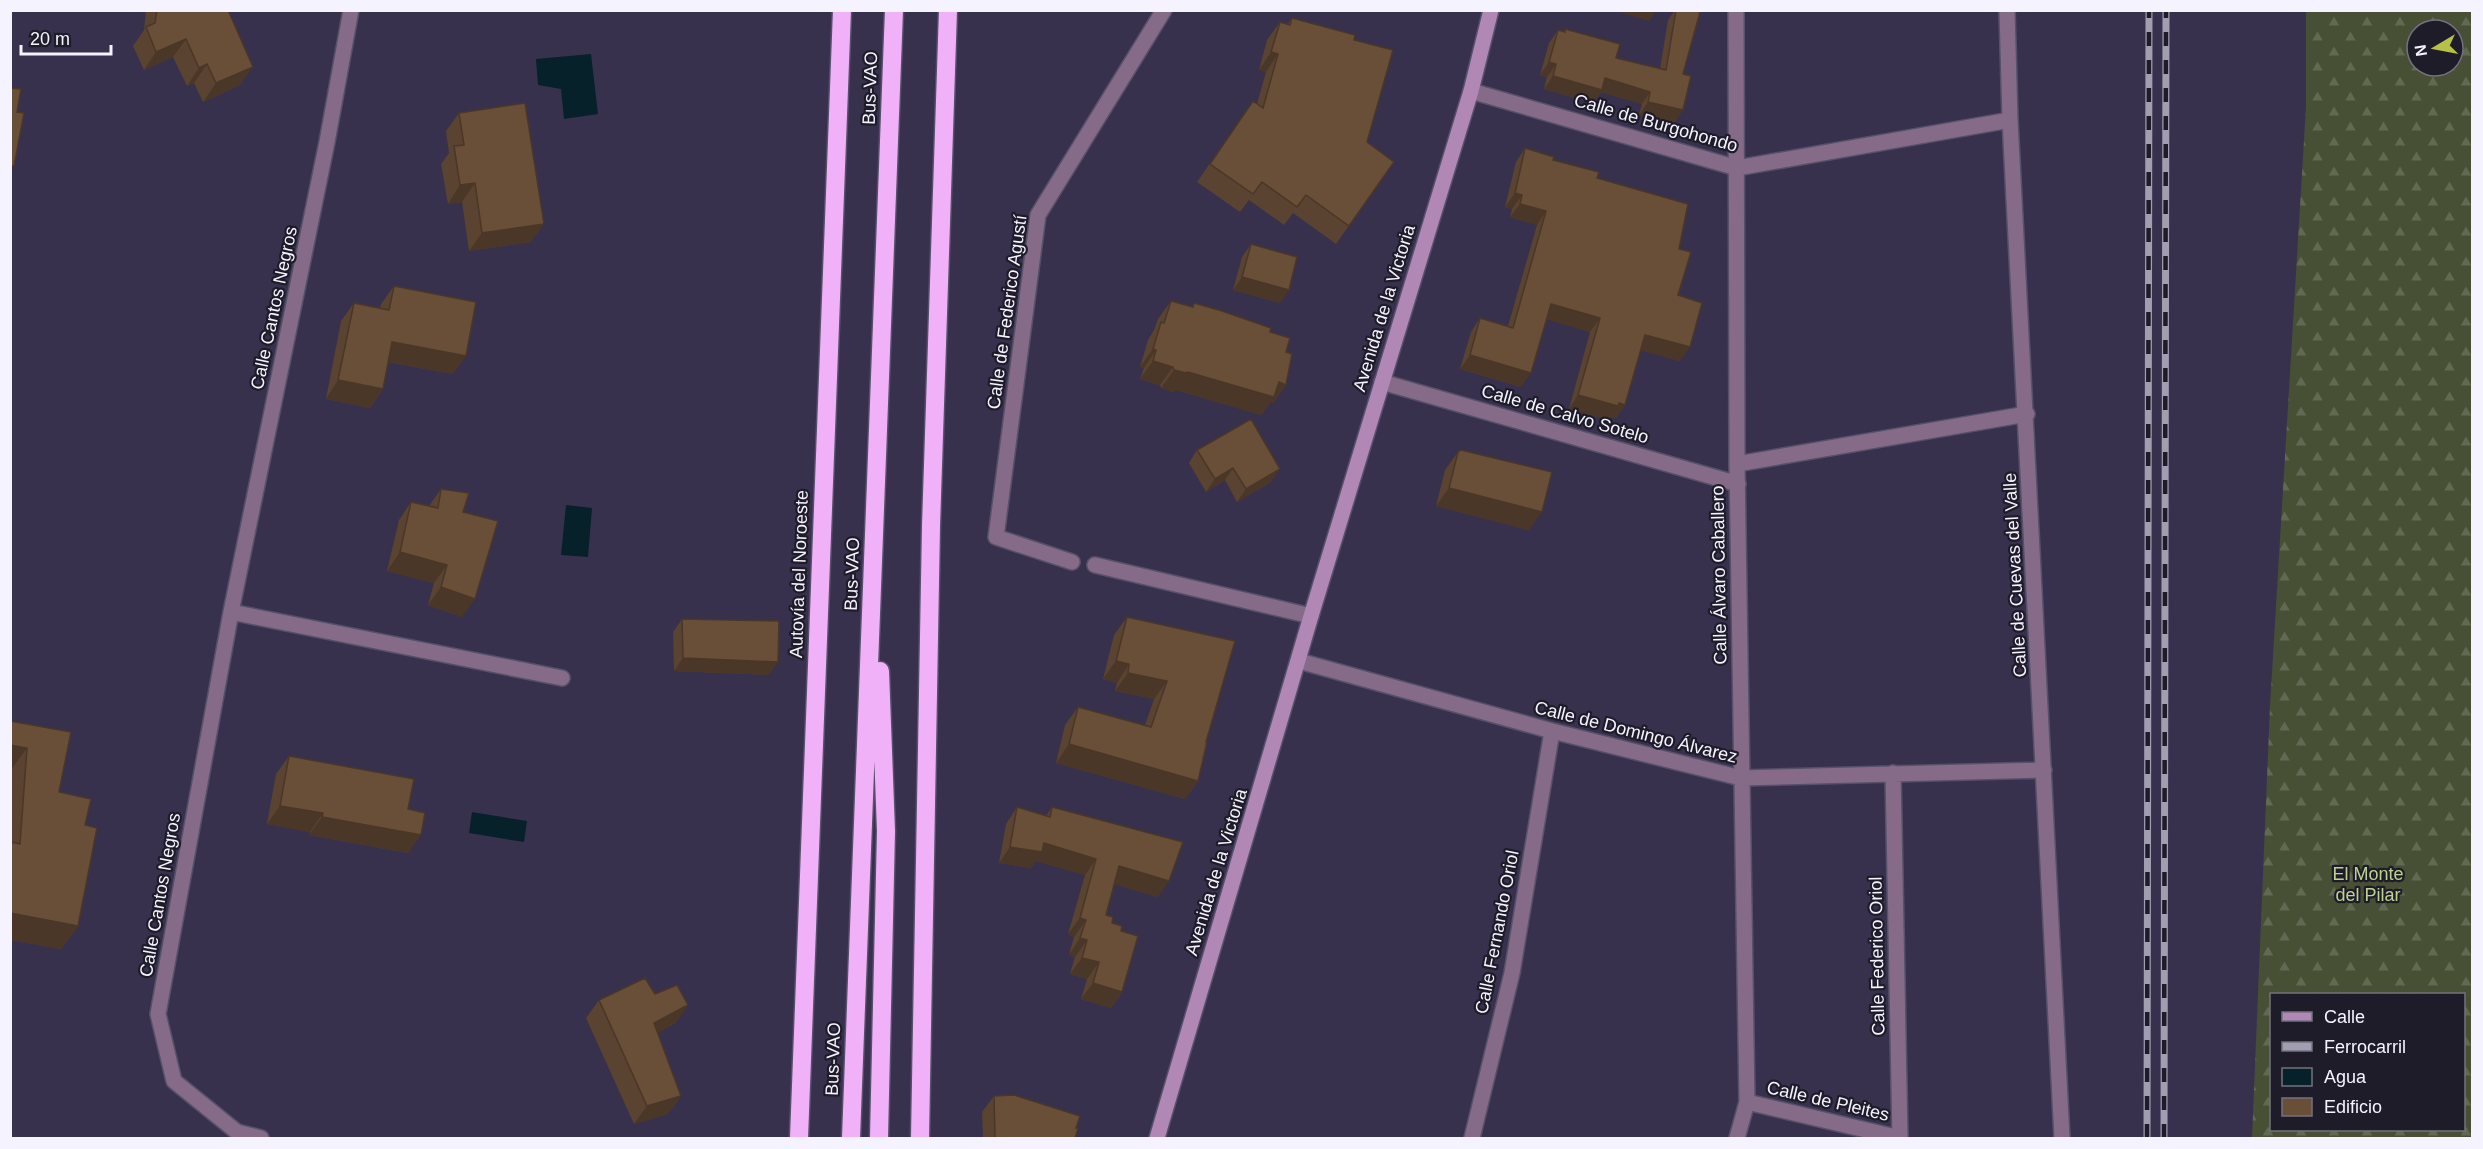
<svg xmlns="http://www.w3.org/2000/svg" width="2483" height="1149" font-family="Helvetica,sans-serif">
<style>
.forest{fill:url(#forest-firs);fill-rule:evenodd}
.water{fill:#06212a}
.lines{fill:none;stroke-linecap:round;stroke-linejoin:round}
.street-casing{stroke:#56506a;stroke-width:18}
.secondary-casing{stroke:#56506a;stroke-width:18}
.highway-casing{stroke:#56506a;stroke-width:21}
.street{stroke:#856b88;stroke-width:15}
.secondary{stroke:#b187b6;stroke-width:15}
.highway{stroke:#f1b1f9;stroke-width:18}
.rail-casing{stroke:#a29eb2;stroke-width:7}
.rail{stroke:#1e1c29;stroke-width:4.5;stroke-dasharray:14;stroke-linecap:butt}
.wall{fill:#5a4330}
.shaded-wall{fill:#4a3727}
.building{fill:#694e38;stroke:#4a3727;stroke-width:1.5}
.labels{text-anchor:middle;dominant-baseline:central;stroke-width:4.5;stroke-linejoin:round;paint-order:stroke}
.street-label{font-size:18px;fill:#f5f3ff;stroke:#1e1c29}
.park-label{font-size:18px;fill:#bed290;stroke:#1e1c29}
</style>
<defs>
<pattern id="forest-firs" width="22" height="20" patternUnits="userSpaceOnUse" patternTransform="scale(1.5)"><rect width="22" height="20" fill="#474f35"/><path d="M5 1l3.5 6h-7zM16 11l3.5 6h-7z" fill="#626953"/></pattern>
</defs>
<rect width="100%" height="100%" fill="#38314e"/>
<path class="forest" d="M2306 11H2472V1138H2252L2270 706 2306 107ZM2417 30H2453V66H2417ZM2272 994H2464V1130H2272Z"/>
<path class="water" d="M591 54 598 114 564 119 561 89 538 85 536 59Z
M566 505 592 508 588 557 561 555Z
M472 812 527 821 524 842 469 833Z"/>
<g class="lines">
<defs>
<path id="street" d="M1736 10 1737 464 1747 1102 1737 1138
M2007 10 2010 120 2062 1138
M1471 91 1737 168 2010 120
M1382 382 1738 484
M1737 464 2027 414
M1072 562 996 537 1038 215 1164 10
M1095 565 1311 616
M231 612 562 678
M1299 661 1552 731 1741 778 2044 770
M1893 773 1900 1138
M1747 1102 1900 1138
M261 1138 237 1132 174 1081 158 1014 231 612 327 142 351 10
M1472 1138 1512 973 1552 731"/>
<path id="secondary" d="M1157 1138 1311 616 1471 91 1491 10"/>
<path id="highway" d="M799 1138 842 10
M851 1138 894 10
M879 1138 886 831 880 671
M920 1138 931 526 948 10"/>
</defs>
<use href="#street" class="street-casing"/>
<use href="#secondary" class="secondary-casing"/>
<use href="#highway" class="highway-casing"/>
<use href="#street" class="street"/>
<use href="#secondary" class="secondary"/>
<use href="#highway" class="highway"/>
<defs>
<path id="rail" d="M2147 1138 2149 10
M2164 1138 2166 10"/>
</defs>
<use href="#rail" class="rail-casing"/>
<use href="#rail" class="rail"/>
</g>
<path class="wall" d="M146 10H228L240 85 203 102 194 83 187 86 173 57 144 70 133 46 144 30Z
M1675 10H1694L1675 123 1639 115 1642 104 1601 92 1593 103 1544 89 1547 77 1540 75 1549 43 1558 30 1564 32 1565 29 1616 58 1660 69 1668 20Z
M1292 18 1354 40 1367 142 1394 162 1336 244 1293 213 1284 225 1249 200 1240 212 1197 182 1253 101 1257 104 1266 72 1259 70 1267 40 1280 22 1288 24Z
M459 113 531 242 469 251 462 202 448 204 441 164 449 153 446 131Z
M1525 148 1597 178 1679 249 1680 361 1641 350 1625 405 1616 418 1611 417 1609 420 1569 409 1590 332 1547 319 1521 387 1460 369 1471 332 1480 318 1508 326 1537 225 1510 217 1512 209 1505 207 1516 162Z
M1251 244 1280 303 1233 290 1242 257Z
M394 286 453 374 388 362 383 389 370 408 326 399 341 321 354 303 380 308 381 304Z
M1171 301 1191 307 1194 303 1270 332 1286 352V385L1273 403 1271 402 1261 415 1176 390 1173 392 1161 388 1160 385 1140 379 1144 368 1140 367 1148 340 1154 330 1158 319Z
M1197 450 1271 482 1237 502 1225 480 1206 492 1189 463Z
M1458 452 1529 530 1436 506 1445 470Z
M441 489 463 512 462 617 428 605 434 583 387 571 399 520 411 502 429 506Z
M1127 617 1206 742 1198 781 1185 799 1056 763 1065 725 1078 707 1145 725 1154 699 1115 691 1117 683 1103 679 1114 635Z
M682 619 769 675 674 671 673 632Z
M10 721 59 792 85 825 78 926 61 949 10 940Z
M289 756 408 809V853L309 835 310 832 267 824 276 774Z
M1017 807 1046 816 1052 807 1158 897 1114 884 1106 915 1112 923 1121 931 1122 992 1111 1008 1081 999 1087 979 1070 974 1075 957 1069 955 1074 937 1068 934 1085 875 1036 861 1031 868 999 863 1006 824Z
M655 994 676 1023 657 1033 681 1096 668 1114 634 1124 586 1018 599 1000Z
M994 1096 1076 1128 1075 1138H983L982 1112Z"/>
<path class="shaded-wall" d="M1613 10H1657L1649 21Z
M186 39 173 57 144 70 156 52Z
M1271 52 1278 54 1266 72 1259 70Z
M1549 62 1556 64 1547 77 1540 75Z
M207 64 194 83 187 86 199 68Z
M253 67 240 85 203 102 216 83Z
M1553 76 1605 78 1650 92 1642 104 1601 92 1593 103 1544 89Z
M1648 102 1683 110 1675 123 1639 115Z
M475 183 462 202 448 204 460 185Z
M1515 193 1522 195 1512 209 1505 207Z
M1520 204 1546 211 1537 225 1510 217Z
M544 224 531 242 469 251 482 233Z
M1242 277 1289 290 1280 303 1233 290Z
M1551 304 1600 318 1590 332 1542 318Z
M1645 335 1690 347 1680 361 1635 349Z
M392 342 466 356 453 374 379 360Z
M1153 349 1156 350 1144 368 1140 367Z
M1470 355 1531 373 1521 387 1460 369Z
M1153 361 1173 367 1160 385 1140 379Z
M1174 370 1279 382 1286 385 1273 403 1271 402 1261 415 1176 390 1173 392 1161 388Z
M338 380 383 389 370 408 326 399Z
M1578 395 1619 403 1625 405 1616 418 1611 417 1609 420 1569 409Z
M1233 468 1225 480 1206 492 1215 479Z
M1280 469 1271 482 1237 502 1246 489Z
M1449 488 1542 512 1529 530 1436 506Z
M400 552 447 565 434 583 387 571Z
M441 587 475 599 462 617 428 605Z
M683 658 778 662 769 675 674 671Z
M1116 661 1129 664 1117 683 1103 679Z
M1128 673 1167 681 1154 699 1115 691Z
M1069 744 1198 781 1185 799 1056 763Z
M10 745 27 748 10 771Z
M280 806 323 813 310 832 267 824Z
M322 817 421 835 408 853 309 835Z
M1044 843 1096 859 1085 875 1036 861 1031 868 999 863 1010 847Z
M1119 866 1169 881 1158 897 1107 882Z
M10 913 78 926 61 949 10 940Z
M1080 918 1086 920 1074 937 1068 934Z
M1080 938 1087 940 1075 957 1069 955Z
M1082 958 1099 962 1087 979 1070 974Z
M1093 983 1122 992 1111 1008 1081 999Z
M688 1005 676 1023 641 1042 654 1023Z
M681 1096 668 1114 634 1124 647 1106Z"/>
<path class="building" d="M157 10H228L253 67 216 83 207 64 199 68 186 39 156 52 146 27 155 23Z
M1676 10H1694L1700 12 1683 74 1691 76 1683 110 1648 102 1650 92 1605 78 1602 90 1553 76 1556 64 1549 62 1558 30 1565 32V29L1620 44 1616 58 1666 70Z
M1292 18 1355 35 1354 40 1393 50 1367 142 1394 162 1349 226 1306 195 1297 207 1262 182 1253 194 1210 164 1253 101 1263 108 1278 54 1271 52 1280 22 1290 25Z
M10 88 21 89 17 112 24 113 14 166H10Z
M525 103 544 224 482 233 475 183 460 185 454 146 464 145 459 113Z
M1525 148 1554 157 1553 160 1599 172 1597 178 1688 204 1679 249 1691 252 1678 295 1702 303 1690 347 1645 335 1625 405 1619 403 1618 406 1578 395 1600 318 1551 304 1531 373 1470 355 1480 318 1513 328 1546 211 1520 204 1522 195 1515 193Z
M1251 244 1297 257 1289 290 1242 277Z
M394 286 476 302 466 356 392 342 383 389 338 380 354 303 389 310Z
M1171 301 1193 307 1194 303 1222 311 1271 328 1270 332 1290 338 1286 352 1292 354 1286 385 1279 382 1274 397 1188 372 1186 373 1174 370 1173 367 1153 361 1156 350 1153 349 1161 322 1164 323Z
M1251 419 1280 469 1246 489 1233 468 1215 479 1197 450Z
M1461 450 1552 472 1542 512 1449 488 1458 452Z
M441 489 469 493 463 512 498 521 475 599 441 587 447 565 400 552 411 502 438 508Z
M1127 617 1235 641 1206 742H1207L1198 781 1069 744 1078 707 1151 727 1167 681 1128 673 1129 664 1116 661Z
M682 619 779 621 778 662 683 658Z
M10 721 71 732 59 792 91 799 85 825 97 828 78 926 10 913V850L12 842 20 844 27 748 10 745Z
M289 756 414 779 408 809 425 813 421 835 322 817 323 813 280 806Z
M1017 807 1050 817 1052 807 1183 842 1169 881 1119 866 1106 915 1113 917 1112 923 1122 926 1121 931 1138 936 1122 992 1093 983 1099 962 1082 958 1087 940 1080 938 1086 920 1080 918 1096 859 1044 843 1042 852 1010 847Z
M645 978 655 994 677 985 688 1005 654 1023 681 1096 647 1106 599 1000Z
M1014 1095 1080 1116 1076 1128 1078 1129 1075 1138H995L994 1096Z"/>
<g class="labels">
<g class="street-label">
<text transform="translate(870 88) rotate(-88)">Bus-VAO</text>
<text transform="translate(1656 123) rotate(16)">Calle de Burgohondo</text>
<text transform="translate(274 308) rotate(-78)">Calle Cantos Negros</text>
<text transform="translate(1384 308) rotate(-73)">Avenida de la Victoria</text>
<text transform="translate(1007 312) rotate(-82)">Calle de Federico Agustí</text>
<text transform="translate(1565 414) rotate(16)">Calle de Calvo Sotelo</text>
<text transform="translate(799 574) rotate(-88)">Autovía del Noroeste</text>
<text transform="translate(852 574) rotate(-88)">Bus-VAO</text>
<text transform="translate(1719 575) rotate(-91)">Calle Álvaro Caballero</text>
<text transform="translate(2015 575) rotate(-93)">Calle de Cuevas del Valle</text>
<text transform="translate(1636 732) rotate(14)">Calle de Domingo Álvarez</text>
<text transform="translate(1216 872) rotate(-73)">Avenida de la Victoria</text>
<text transform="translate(160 895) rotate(-80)">Calle Cantos Negros</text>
<text transform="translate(1497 932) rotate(-79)">Calle Fernando Oriol</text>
<text transform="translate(1877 956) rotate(-91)">Calle Federico Oriol</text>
<text transform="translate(833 1059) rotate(-88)">Bus-VAO</text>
<text transform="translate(1828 1101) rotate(13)">Calle de Pleites</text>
</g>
<g class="park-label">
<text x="2368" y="874">El Monte<tspan x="2368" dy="21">del Pilar</tspan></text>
</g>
</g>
<rect width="2483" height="1149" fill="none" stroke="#f5f3ff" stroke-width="24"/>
<rect x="2270" y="993" width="195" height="138" fill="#1e1c29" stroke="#74727f" stroke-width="1.5"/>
<rect x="2282" y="1012" width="30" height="9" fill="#b187b6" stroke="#74727f" stroke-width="1.5"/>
<text x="2324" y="1023" font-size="18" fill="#f5f3ff">Calle</text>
<rect x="2282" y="1042" width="30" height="9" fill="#a29eb2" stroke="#74727f" stroke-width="1.5"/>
<text x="2324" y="1053" font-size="18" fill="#f5f3ff">Ferrocarril</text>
<rect x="2282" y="1068" width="30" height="18" fill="#06212a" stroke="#74727f" stroke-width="1.5"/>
<text x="2324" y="1083" font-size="18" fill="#f5f3ff">Agua</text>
<rect x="2282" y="1098" width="30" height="18" fill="#694e38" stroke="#74727f" stroke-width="1.5"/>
<text x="2324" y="1113" font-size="18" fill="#f5f3ff">Edificio</text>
<g transform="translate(2435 48) rotate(260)"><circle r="28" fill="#1e1c29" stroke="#74727f" stroke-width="1.5"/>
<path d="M0-4.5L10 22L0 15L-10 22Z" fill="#b7c147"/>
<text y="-9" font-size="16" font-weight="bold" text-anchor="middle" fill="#f5f3ff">N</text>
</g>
<path d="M21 45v9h90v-9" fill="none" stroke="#f5f3ff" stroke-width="3"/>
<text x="30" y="45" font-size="18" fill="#f5f3ff" stroke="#1e1c29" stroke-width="4.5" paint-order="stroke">20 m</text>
</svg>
